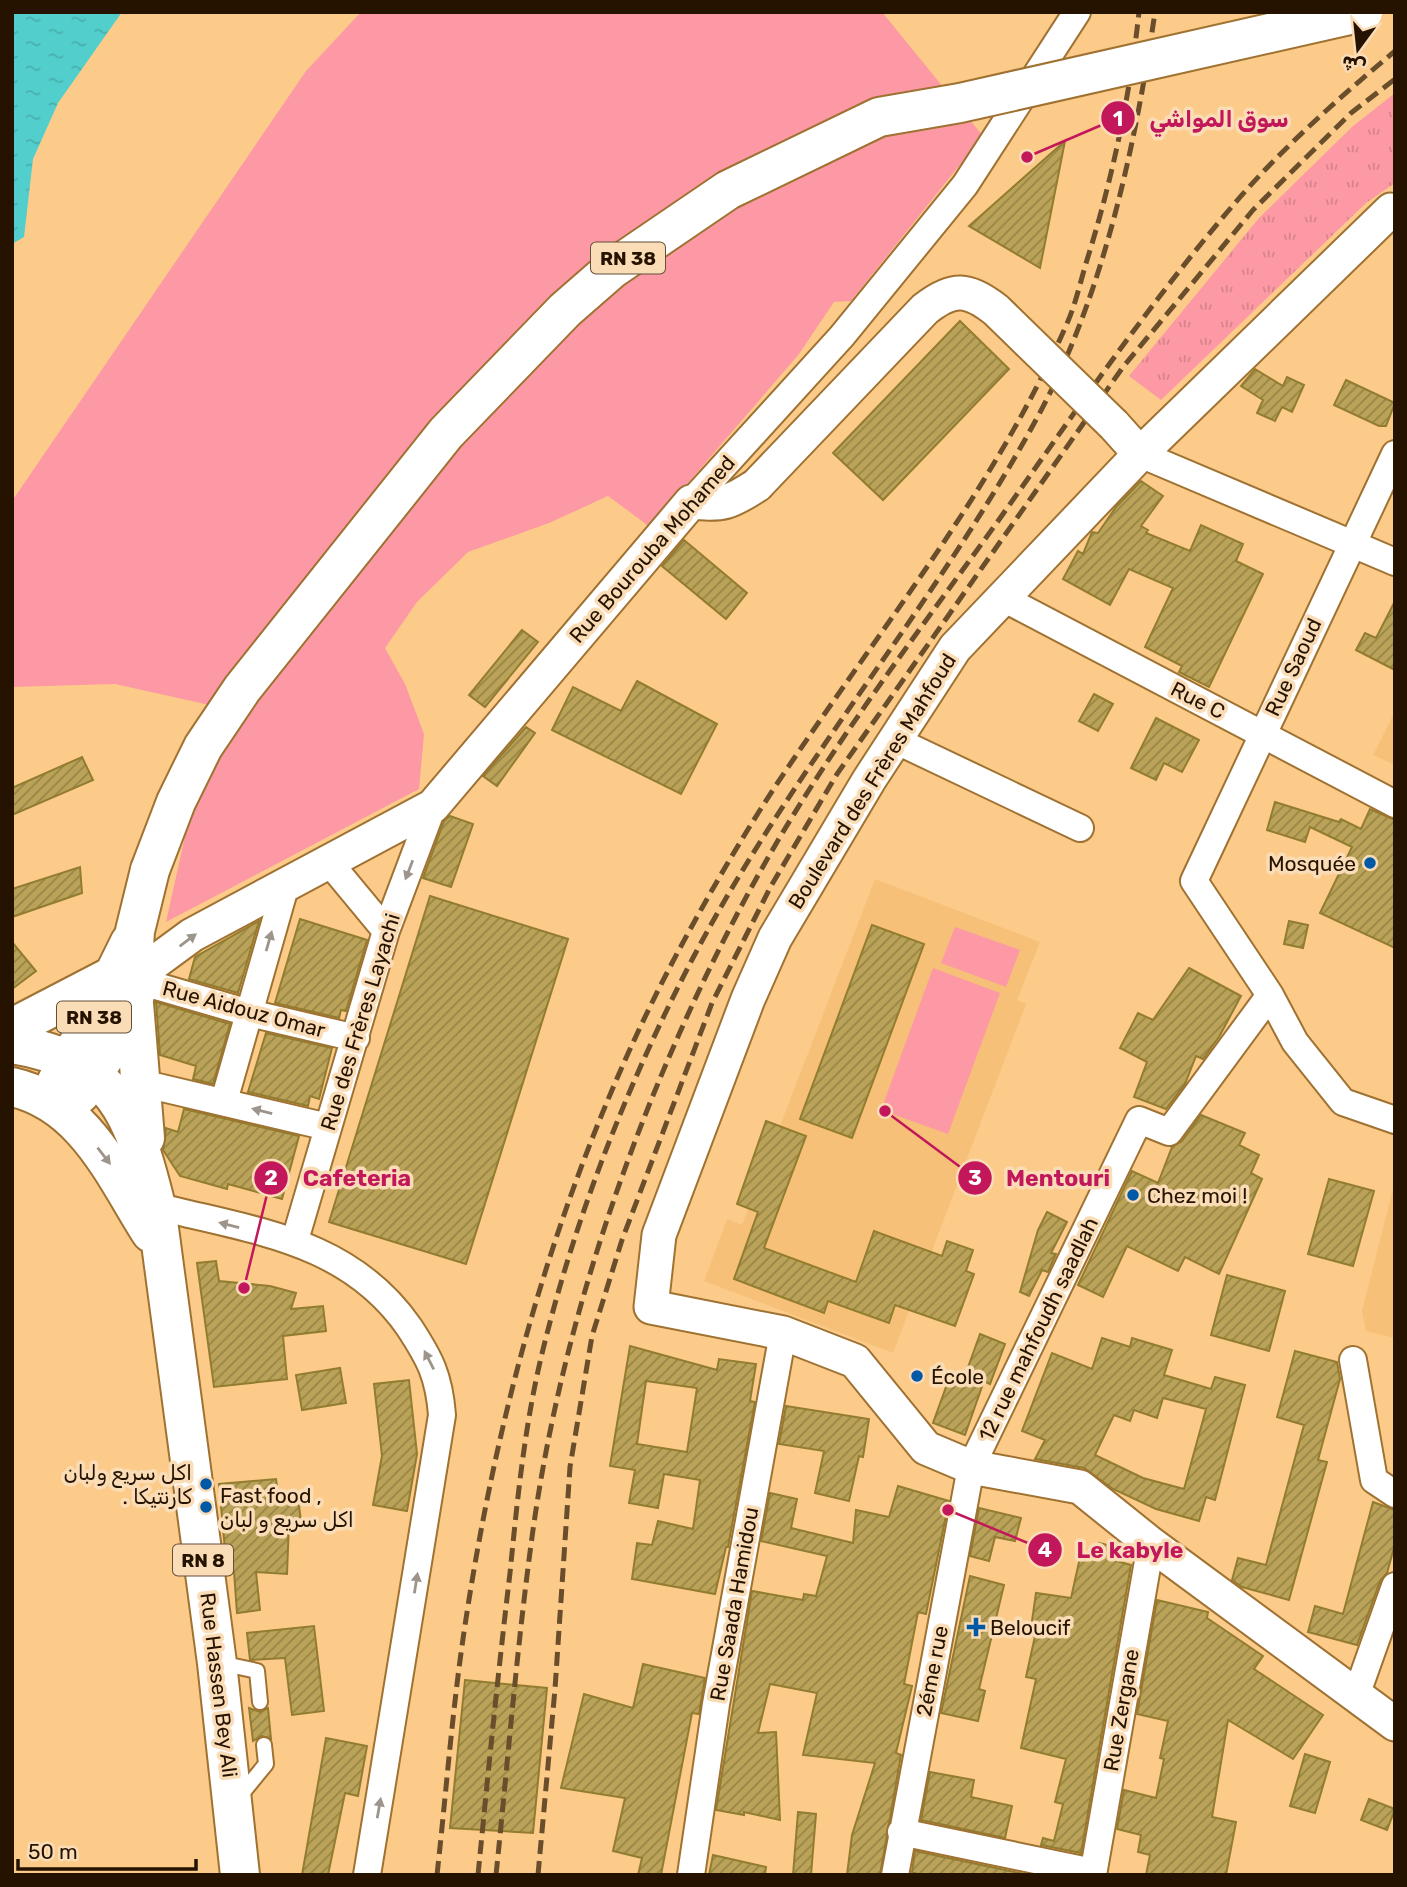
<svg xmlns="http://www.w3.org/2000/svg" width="1407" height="1887" font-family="Rubik,'Noto Sans Arabic',sans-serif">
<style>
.built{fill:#f6c078}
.grass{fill:url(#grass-tufts)}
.park{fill:#fc99a4}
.water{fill:url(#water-ripples)}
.building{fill:url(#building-hatch);stroke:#927c2f;stroke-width:2;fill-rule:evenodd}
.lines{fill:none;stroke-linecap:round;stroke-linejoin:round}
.service-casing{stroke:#9f7232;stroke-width:18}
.minor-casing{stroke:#9f7232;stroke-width:30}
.tertiary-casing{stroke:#9f7232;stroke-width:37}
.primary-casing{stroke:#9f7232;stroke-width:42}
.service{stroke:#fff;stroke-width:14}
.minor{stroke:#fff;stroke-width:26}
.tertiary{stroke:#fff;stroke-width:33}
.primary{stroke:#fff;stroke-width:38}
.rail{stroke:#6a4e2c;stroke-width:5;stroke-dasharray:14 7;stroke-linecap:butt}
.tertiary-bridge-casing{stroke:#9f7232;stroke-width:37;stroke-linecap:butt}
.primary-bridge-casing{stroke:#9f7232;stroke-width:42;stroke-linecap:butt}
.tertiary-bridge{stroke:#fff;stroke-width:33}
.primary-bridge{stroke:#fff;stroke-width:38}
.oneway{fill:#9d958c}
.poi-dot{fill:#0059a6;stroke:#fadcb7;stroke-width:2.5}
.labels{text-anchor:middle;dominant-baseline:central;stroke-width:7;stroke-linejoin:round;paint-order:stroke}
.shield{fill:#fadcb7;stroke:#654f37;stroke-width:2}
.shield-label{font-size:19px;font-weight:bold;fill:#251300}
.street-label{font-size:21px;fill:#251300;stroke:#fadcb7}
.poi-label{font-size:21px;fill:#251300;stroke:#fadcb7;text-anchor:start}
.leader{fill:none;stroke:#c2185b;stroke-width:2.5}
.callout-dot{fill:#c2185b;stroke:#fadcb7;stroke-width:2.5}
.mark-label{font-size:21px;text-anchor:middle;font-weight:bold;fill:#fff}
.callout-label{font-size:23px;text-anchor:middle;font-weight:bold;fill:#c2185b;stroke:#fadcb7;stroke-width:7;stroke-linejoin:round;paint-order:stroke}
</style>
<defs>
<pattern id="grass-tufts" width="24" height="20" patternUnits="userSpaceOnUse" patternTransform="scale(1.75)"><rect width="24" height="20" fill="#fc99a4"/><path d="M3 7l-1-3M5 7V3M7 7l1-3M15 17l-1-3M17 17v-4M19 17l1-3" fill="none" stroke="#d8838b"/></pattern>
<pattern id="water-ripples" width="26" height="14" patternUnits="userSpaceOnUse" patternTransform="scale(1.75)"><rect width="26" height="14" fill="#52cecc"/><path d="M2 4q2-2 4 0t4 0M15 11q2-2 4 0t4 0" fill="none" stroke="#47b0ad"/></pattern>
<pattern id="building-hatch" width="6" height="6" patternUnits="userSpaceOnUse" patternTransform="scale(1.75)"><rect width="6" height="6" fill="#baa358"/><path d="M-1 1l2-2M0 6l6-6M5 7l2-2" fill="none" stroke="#978446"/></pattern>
</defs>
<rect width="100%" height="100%" fill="#fccb8a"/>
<path class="built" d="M1395 711V765L1373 755Z
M875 879 1040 942 1017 1000 1026 1004 893 1353 704 1281 727 1219 742 1225Z
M1395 1181V1338L1366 1331 1362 1311Z"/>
<path class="grass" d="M1395 93V183L1366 203 1161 400 1129 376 1259 218 1353 126Z"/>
<path class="park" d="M361 12H882L983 136 851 301 834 302 799 354 650 527 608 496 549 523 468 552 417 602 385 648 405 684 424 734 419 789 166 922 214 706 115 684 12 687V501L306 71Z
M955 927 1020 950 1006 987 941 963Z
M933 968 1000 993 948 1134 881 1110Z"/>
<path class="water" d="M12 12H122L58 103 33 159 24 237 12 244Z"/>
<path class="building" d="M1065 141 1040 268 969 226Z
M960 321 1009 369 883 500 833 453Z
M1255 369 1283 386 1287 377 1304 385 1292 412 1282 407 1275 421 1257 413 1263 400 1241 386Z
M1346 380 1395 403 1386 426H1379L1334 405Z
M1141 481 1163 496 1141 526 1148 530 1146 533 1190 551 1201 525 1243 544 1236 561 1263 574 1209 687 1179 672 1182 666 1145 647 1173 588 1129 569 1110 605 1063 579 1078 551 1083 554 1092 532 1098 533 1116 507Z
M684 540 747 593 726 619 662 566Z
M1395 601V670L1356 650 1365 633 1376 638Z
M522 630 538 642 485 707 469 695Z
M637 681 717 724 681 794 552 730 573 687 621 711Z
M1094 694 1113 704 1098 731 1079 721Z
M1156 718 1199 740 1182 772 1164 763 1156 780 1131 768Z
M526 727 535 733 497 786 483 776Z
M82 757 93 780 12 815V788Z
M1275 802 1339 822 1341 819 1361 829 1370 809 1395 820V948L1320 913 1352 847 1310 827 1305 842 1267 830Z
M450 816 473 824 451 887 423 878 444 821Z
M80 867 82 893 12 917V889Z
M430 896 568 939 466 1264 329 1222Z
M300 919 367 940 346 1011 341 1010 339 1018 275 1003Z
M259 921 238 993 189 979 195 957Z
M1289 921 1308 925 1303 948 1284 944Z
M872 925 924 944 852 1138 800 1119Z
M12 942 36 971 12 989Z
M1189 968 1241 996 1219 1037 1203 1059 1196 1056 1185 1084 1166 1109 1134 1097 1147 1062 1120 1048 1138 1013 1153 1020Z
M156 1002 230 1024 213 1084 193 1079 196 1066 160 1055Z
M266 1033 332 1048 319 1099 310 1096 308 1106 248 1092Z
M184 1109 299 1136 282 1199 228 1184 227 1189 180 1176 163 1150 166 1128 178 1132Z
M1201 1115 1245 1133 1239 1145 1259 1155 1251 1173 1262 1179 1219 1274 1185 1257 1178 1271 1127 1246 1103 1297 1078 1285 1132 1171 1158 1183 1172 1147 1182 1141Z
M766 1121 806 1136 764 1248 856 1282 874 1231 942 1256 947 1241 973 1250 966 1271 974 1274 955 1326 895 1305 889 1323 828 1301 824 1313 734 1279 758 1212 737 1204Z
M1329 1179 1374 1191 1353 1266 1308 1254Z
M1047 1212 1067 1222 1051 1253 1056 1254 1048 1272 1042 1270 1029 1296 1020 1292 1038 1230Z
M216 1261 219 1281 270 1286 296 1293 291 1309 323 1306 326 1331 283 1336 287 1379 214 1387 197 1263Z
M1227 1275 1285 1291 1269 1351 1211 1335Z
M980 1334 1005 1344 990 1384 984 1381 965 1435 933 1423 950 1376 963 1381Z
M1102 1338 1130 1347 1132 1338 1172 1350 1164 1375 1211 1389 1215 1377 1245 1385 1215 1500 1206 1497 1199 1521 1156 1509 1113 1489 1084 1468 1035 1459 1045 1440 1022 1431 1052 1353 1092 1369ZM1163 1398 1206 1409 1184 1489 1143 1478 1095 1455 1114 1415 1130 1421 1134 1410 1157 1418Z
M630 1346 717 1370 719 1359 756 1364 750 1401 755 1402 728 1547H726L715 1594 632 1579 637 1543 652 1545 658 1521 693 1529 700 1480 664 1474 658 1508 629 1503 635 1470 610 1466ZM646 1381 697 1388 687 1452 637 1444Z
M1295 1351 1337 1362 1340 1379 1318 1460 1327 1462 1289 1600 1242 1587 1232 1580 1238 1558 1266 1565 1304 1425 1277 1417Z
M340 1368 346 1403 302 1410 296 1375Z
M409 1380 417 1454 407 1511 373 1505 382 1456 374 1384Z
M786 1406 869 1419 863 1457 859 1456 849 1501 815 1493 824 1451 779 1444Z
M276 1479 278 1494 297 1491 301 1521 289 1523 287 1574 256 1572 260 1610 237 1613 234 1572H227L219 1484Z
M898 1486 949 1501 926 1614 918 1612 904 1684 912 1686 896 1753 901 1755 880 1875H847L852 1835 875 1763 803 1755 817 1693 770 1684 758 1733 776 1732 780 1820 744 1812V1815L716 1810 752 1591 803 1600 804 1594 816 1596 827 1556 761 1541 770 1493 797 1499 791 1528 853 1543 856 1510 889 1517Z
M1373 1502 1395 1510V1544L1387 1573 1380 1581 1357 1645 1308 1632 1315 1606 1343 1614Z
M979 1508 1021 1518 1015 1541 995 1537 989 1561 970 1556Z
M1099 1543 1116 1547 1113 1560 1131 1565 1081 1853 1041 1845 1043 1838 1054 1841 1063 1804 1055 1802 1066 1759 1021 1748 1036 1679 1026 1677 1035 1636 1030 1635 1036 1593 1071 1598 1081 1553 1095 1557Z
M970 1576 1004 1585 979 1689 985 1691 978 1721 941 1713Z
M1157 1600 1208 1612 1207 1618 1263 1656 1254 1669 1323 1715 1293 1759 1228 1720 1212 1817 1236 1822 1226 1875H1146L1150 1855 1138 1852 1141 1835 1117 1829 1124 1790 1156 1798 1164 1759 1160 1758 1168 1721 1137 1714Z
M314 1626 324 1711 292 1715 285 1658 250 1660 247 1633Z
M643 1664 705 1678 699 1714 692 1713 661 1875H638L642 1858 613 1851 625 1798 561 1788 584 1694 633 1708Z
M465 1680 547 1688 533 1833 450 1828Z
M249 1708 260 1712 268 1708 271 1739 262 1736 253 1741Z
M326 1738 367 1746 358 1796 345 1793 328 1875H302Z
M1305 1754 1330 1762 1315 1813 1290 1806Z
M930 1772 974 1780 971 1797 1012 1806 1005 1838 921 1820Z
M1369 1799 1395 1809 1387 1830 1361 1820Z
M798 1812 816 1814 811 1875H793Z
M915 1851 1029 1875H920L912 1872Z
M713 1855 766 1867 765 1875H709Z"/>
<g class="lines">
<defs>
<path id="service" d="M220 1663 257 1671 260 1702
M239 1797 266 1764 264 1745"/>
<path id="minor" d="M1140 454 1395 562
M691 502 842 336 965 185 1077 12
M1001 597 1395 804
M895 740 1080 828
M328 861 386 931
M132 979 249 1013 356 1038
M1270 995 1295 1042 1343 1102 1395 1120
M141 1083 328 1127
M224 1101 286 884
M156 1206C252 1231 348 1239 409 1327 430 1359 439 1376 442 1415L367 1875
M295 1240 386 931 433 806
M1353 1360 1374 1480 1395 1494
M1357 1693 1395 1586
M901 1832 1093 1872
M691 1875 716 1704 783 1333
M895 1875 971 1467 1139 1120 1169 1132 1270 995 1194 881 1395 454
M1093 1875 1151 1544"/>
<path id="tertiary" d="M1114 425 1140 454 955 648 869 780 775 938 748 999 659 1235 651 1307 783 1333 855 1361 926 1448 971 1467 1080 1487 1151 1544 1395 1724
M1140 454 1391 210 1395 211
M132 979 192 935 433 806 691 502C723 506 731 502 757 485"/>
<path id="primary" d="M12 1028 114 975
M12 1044C116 1061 133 1114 156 1206L217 1663 240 1875
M57 1081 90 1023 130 942
M12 1087C85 1103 115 1177 151 1233
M80 1094 105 1056 135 995
M145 1138 132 979 135 931 150 870"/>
</defs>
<use href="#service" class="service-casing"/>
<use href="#minor" class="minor-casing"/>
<use href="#tertiary" class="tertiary-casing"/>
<use href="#primary" class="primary-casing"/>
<use href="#service" class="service"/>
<use href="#minor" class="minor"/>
<use href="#tertiary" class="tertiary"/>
<use href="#primary" class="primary"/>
<path class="rail" d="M437 1875C446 1794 452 1713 464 1632 499 1395 566 1161 680 948 715 883 753 818 795 757 890 616 996 484 1065 328 1075 307 1080 283 1087 260 1112 180 1130 96 1139 12
M478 1875C488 1774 498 1673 510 1573 517 1503 524 1431 540 1362 573 1222 627 1084 694 956 793 767 935 606 1037 418 1103 297 1135 148 1155 12
M496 1875C508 1760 517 1645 533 1530 564 1308 648 1075 756 879 827 750 918 633 1003 514 1077 409 1151 301 1235 203 1282 148 1339 98 1395 51
M538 1875 555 1689 570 1467 592 1336 622 1240 712 1003 771 886 837 774 1123 367 1253 210 1351 113 1395 79"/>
<defs>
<path id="tertiary-bridge" d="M757 485 925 309C953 287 968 288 996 310L1114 425"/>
<path id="primary-bridge" d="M150 870 176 802 203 747 242 689 446 433 565 310 612 269 728 190 879 117 960 103 1363 12"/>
</defs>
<use href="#tertiary-bridge" class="tertiary-bridge-casing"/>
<use href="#primary-bridge" class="primary-bridge-casing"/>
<use href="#tertiary-bridge" class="tertiary-bridge"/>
<use href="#primary-bridge" class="primary-bridge"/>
</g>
<defs><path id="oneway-solid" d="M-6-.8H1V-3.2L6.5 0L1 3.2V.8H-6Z" transform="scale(1.75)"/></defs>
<g class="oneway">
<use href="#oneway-solid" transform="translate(409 870) rotate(111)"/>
<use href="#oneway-solid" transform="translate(188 940) rotate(-37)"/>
<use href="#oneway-solid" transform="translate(269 941) rotate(-74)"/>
<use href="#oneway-solid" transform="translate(262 1111) rotate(-166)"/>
<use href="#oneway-solid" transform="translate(104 1156) rotate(52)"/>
<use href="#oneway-solid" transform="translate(229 1225) rotate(-166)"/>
<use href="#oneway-solid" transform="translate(429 1360) rotate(-117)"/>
<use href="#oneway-solid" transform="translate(416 1583) rotate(-81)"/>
<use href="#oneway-solid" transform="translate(379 1808) rotate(-80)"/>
</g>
<g class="poi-dot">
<circle cx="1370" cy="863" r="7"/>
<circle cx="1133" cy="1195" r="7"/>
<circle cx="917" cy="1376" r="7"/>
<circle cx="206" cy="1484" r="7"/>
<circle cx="206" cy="1507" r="7"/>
<path d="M972.5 1616.5h7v7h7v7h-7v7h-7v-7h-7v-7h7z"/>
</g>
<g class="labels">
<g class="shield">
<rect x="591" y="242.5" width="74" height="31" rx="5"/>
<rect x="57" y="1001.5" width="74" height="31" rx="5"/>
<rect x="173" y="1544.5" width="60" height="31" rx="5"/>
</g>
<g class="shield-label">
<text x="628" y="258">RN 38</text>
<text x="94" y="1017">RN 38</text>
<text x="203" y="1560">RN 8</text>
</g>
<g class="street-label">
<text transform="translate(652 549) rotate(-49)">Rue Bourouba Mohamed</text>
<text transform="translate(1293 667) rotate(-65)">Rue Saoud</text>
<text transform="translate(1198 700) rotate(27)">Rue C</text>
<text transform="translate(872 781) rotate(-58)">Boulevard des Frères Mahfoud</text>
<text transform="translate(244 1009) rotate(15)">Rue Aidouz Omar</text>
<text transform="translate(360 1022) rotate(-73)">Rue des Frères Layachi</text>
<text transform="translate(1038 1329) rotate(-64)">12 rue mahfoudh saadlah</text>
<text transform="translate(734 1604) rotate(-80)">Rue Saada Hamidou</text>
<text transform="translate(932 1671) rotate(-79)">2éme rue</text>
<text transform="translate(219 1685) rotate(83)">Rue Hassen Bey Ali</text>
<text transform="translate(1121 1710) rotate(-80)">Rue Zergane</text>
</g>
<g class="poi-label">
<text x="1356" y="863" text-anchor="end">Mosquée</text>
<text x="1147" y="1195">Chez moi !</text>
<text x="931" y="1376">École</text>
<text x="192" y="1472" text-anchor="end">اكل سريع ولبان<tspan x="192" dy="24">. كارنتيكا</tspan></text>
<text x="220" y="1495">Fast food ,<tspan x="220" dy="24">اكل سريع و لبان</tspan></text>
<text x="990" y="1627">Beloucif</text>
</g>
</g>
<path class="leader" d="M1027 157L1118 118M244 1288L271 1178M885 1111L975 1178M948 1510L1045 1550"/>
<g class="callout-dot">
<circle cx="1027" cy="157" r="7"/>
<circle cx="244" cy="1288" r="7"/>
<circle cx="885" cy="1111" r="7"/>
<circle cx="948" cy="1510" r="7"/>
<circle cx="1118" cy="118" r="18"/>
<circle cx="271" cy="1178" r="18"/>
<circle cx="975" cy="1178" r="18"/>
<circle cx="1045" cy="1550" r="18"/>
</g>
<g class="mark-label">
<text x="1118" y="126">1</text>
<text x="271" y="1185">2</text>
<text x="975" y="1185">3</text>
<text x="1045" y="1557">4</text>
</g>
<g class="callout-label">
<text x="1219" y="127">سوق المواشي</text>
<text x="357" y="1186">Cafeteria</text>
<text x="1058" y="1186">Mentouri</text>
<text x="1130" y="1558">Le kabyle</text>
</g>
<rect width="1407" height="1887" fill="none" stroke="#251300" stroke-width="28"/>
<g transform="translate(1358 49) rotate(195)" stroke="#fadcb7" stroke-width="5" paint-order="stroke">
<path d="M0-5L12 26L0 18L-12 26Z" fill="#251300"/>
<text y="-10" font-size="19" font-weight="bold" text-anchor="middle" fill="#251300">ش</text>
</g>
<path d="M18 1859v10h178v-10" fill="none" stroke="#251300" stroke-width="3.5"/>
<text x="28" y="1859" font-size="21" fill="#251300" stroke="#fadcb7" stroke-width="5" paint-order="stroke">50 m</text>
</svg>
